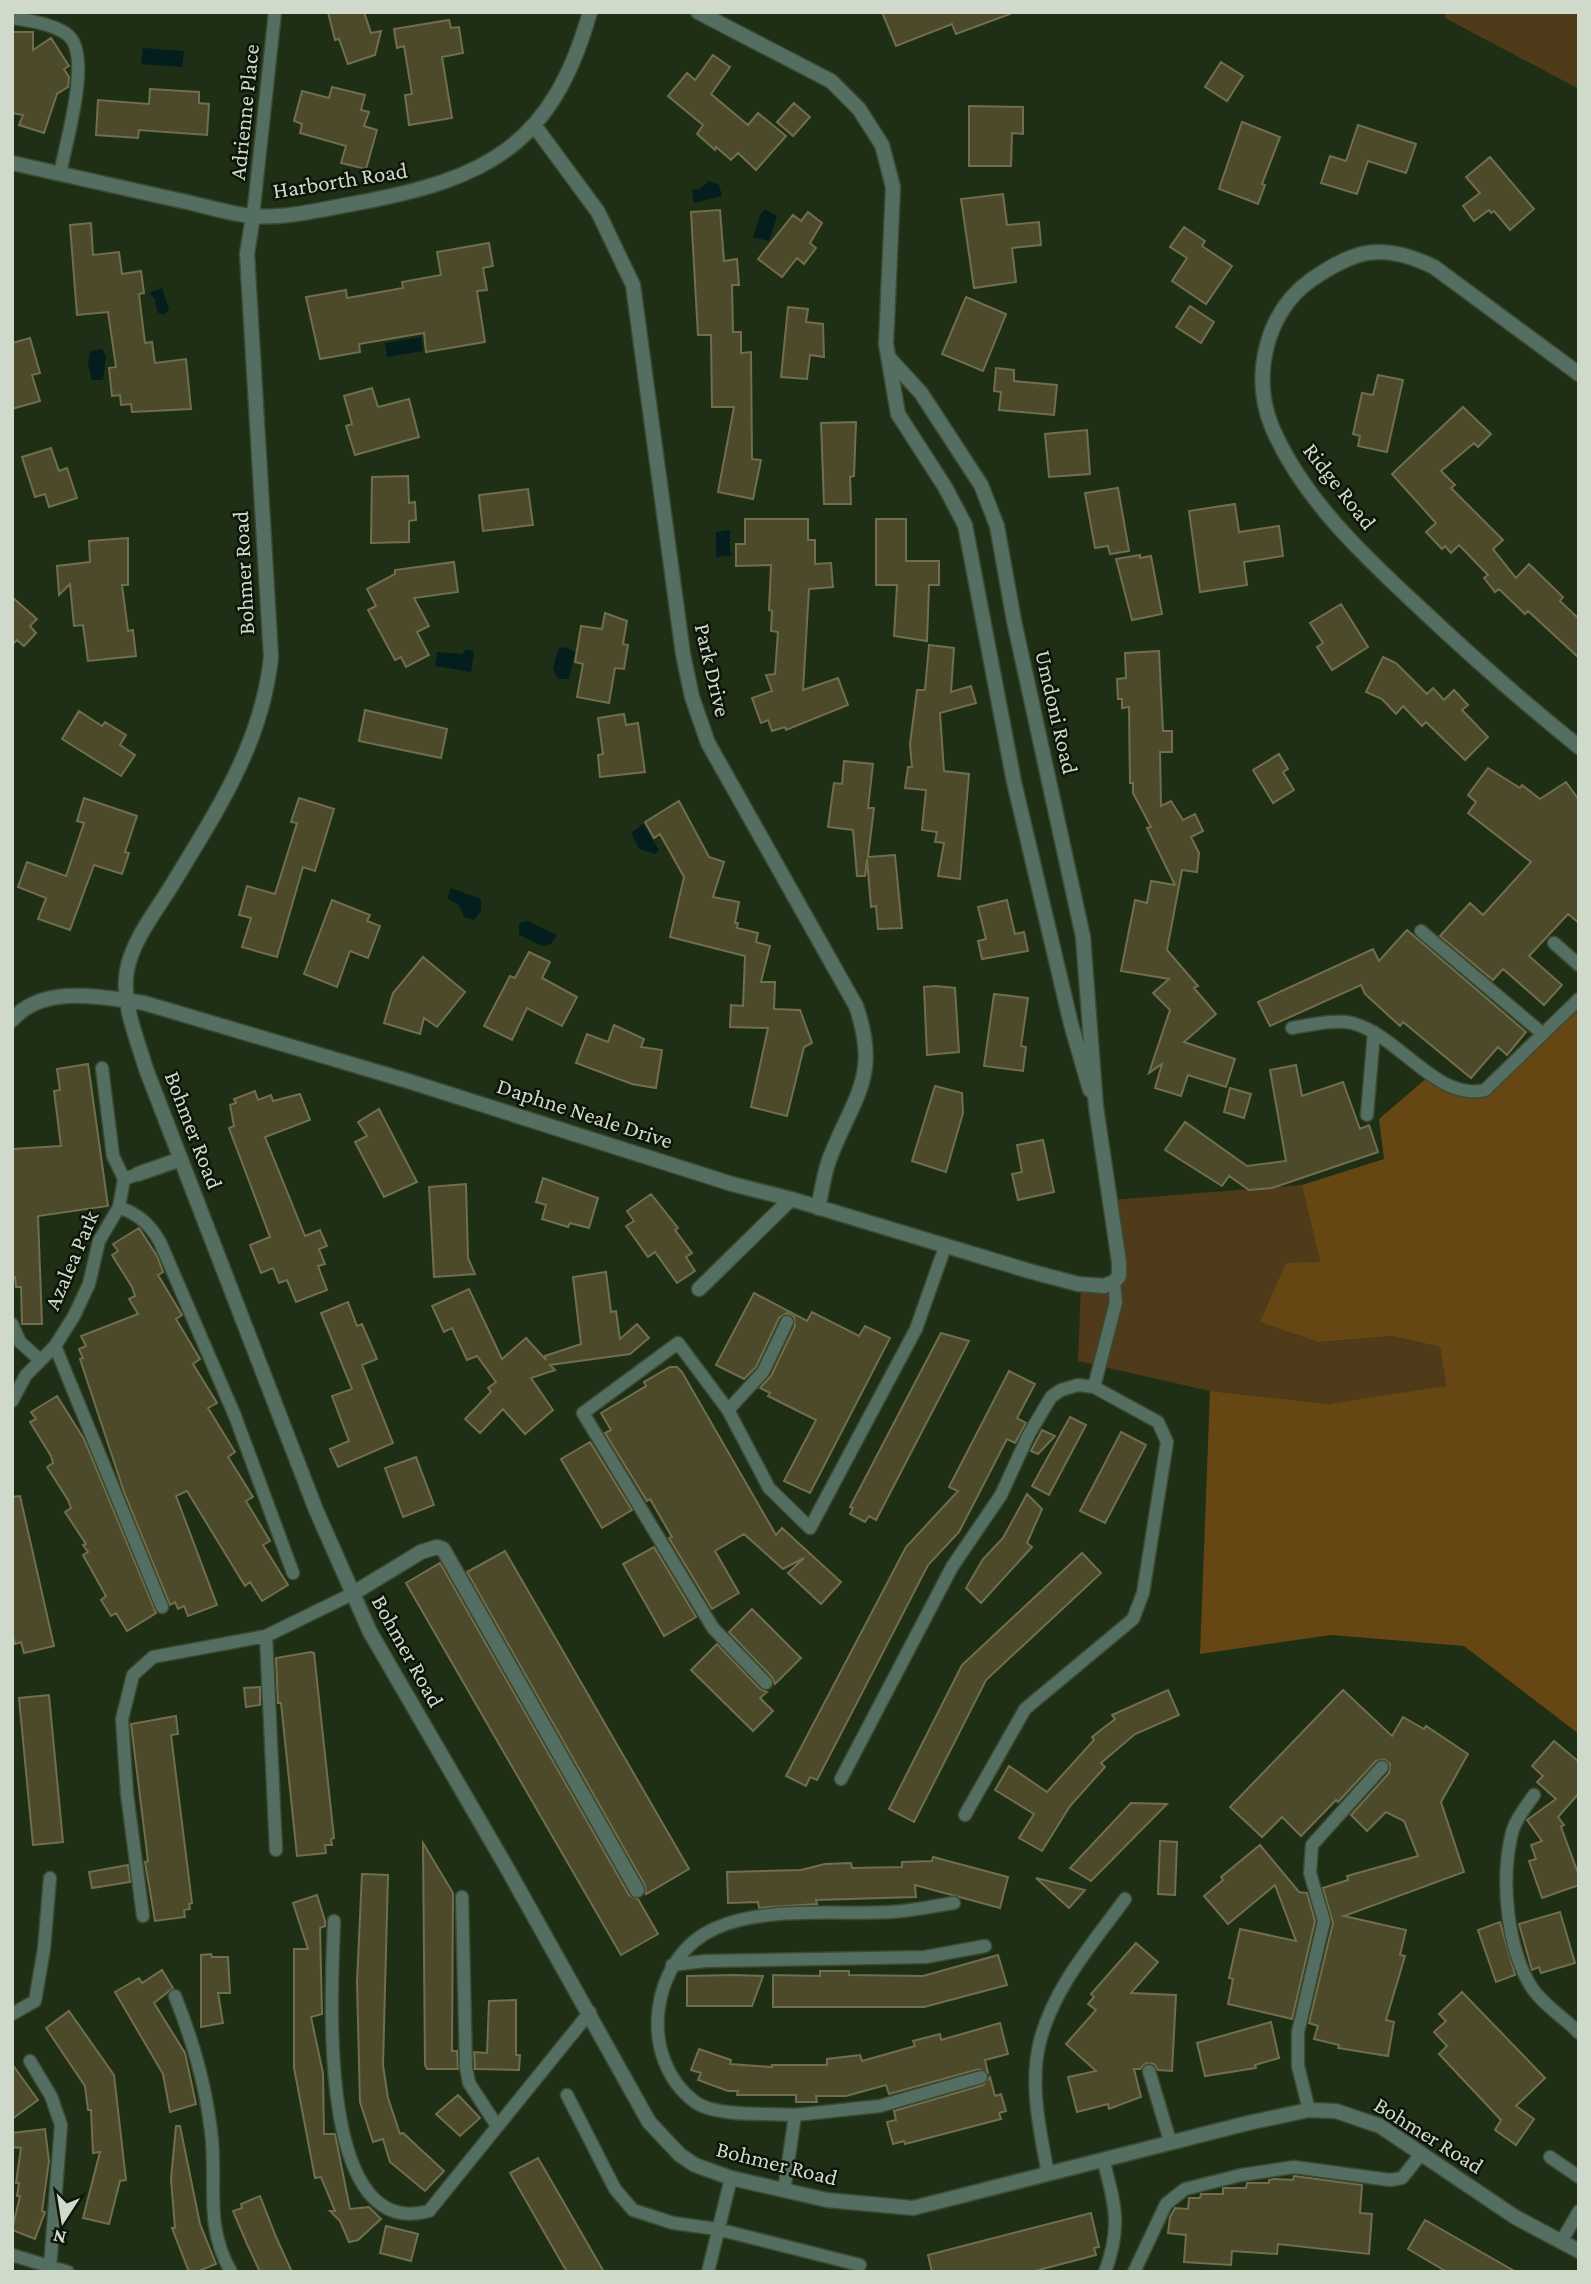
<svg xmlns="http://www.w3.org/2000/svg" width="1591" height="2284" font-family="'Crimson Pro',serif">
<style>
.green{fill:#4f3a19}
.forest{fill:#664713}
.water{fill:#041e1d}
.building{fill:#4c4a2a;stroke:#706e4d;stroke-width:2}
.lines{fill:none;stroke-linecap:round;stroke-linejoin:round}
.service-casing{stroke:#3b4a32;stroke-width:15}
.minor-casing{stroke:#3b4a32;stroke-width:17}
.service{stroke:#556e62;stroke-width:12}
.minor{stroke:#556e62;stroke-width:14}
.labels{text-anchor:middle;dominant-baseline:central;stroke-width:5;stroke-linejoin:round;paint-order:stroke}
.street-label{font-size:23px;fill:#cfdaca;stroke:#0d1409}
</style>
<rect width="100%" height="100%" fill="#1f2f15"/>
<path class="green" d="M1445 12H1579V89L1445 18Z
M1302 1185 1320 1262 1319 1342 1392 1336 1440 1347 1446 1387 1328 1404 1210 1391 1078 1361 1081 1285 1116 1283 1111 1200Z"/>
<path class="forest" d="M1579 1000V1734L1464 1646 1331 1635 1200 1654 1210 1391 1328 1404 1446 1386 1440 1347 1392 1336 1319 1342 1260 1322 1286 1263 1320 1262 1302 1185 1384 1159 1379 1119 1429 1076 1488 1092Z"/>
<path class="water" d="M143 48 184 51 182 67 141 64Z
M709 181 719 185 722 196 694 203 692 190 700 189Z
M765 209 777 216 769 241 753 237 760 215Z
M162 288 169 309 164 315 157 312 155 299 149 293Z
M421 337 423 351 387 357 385 343Z
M102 349 106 356 103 380H92L88 365 90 351Z
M730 530V552L733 555 716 557V532Z
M566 647 575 652 569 679H558L553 669 558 649Z
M466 649 474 652 471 672 435 666 437 652 462 654Z
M643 824 659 850 655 854 639 849 631 833Z
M451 888 481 899V911L474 920 464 917 459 905 447 898Z
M527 921 557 935 551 944 543 946 519 935V923Z"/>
<path class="building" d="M328 12H364L371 33 381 31 375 55 348 64 339 39 335 40Z
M882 12H1009L1010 14 956 34 952 24 896 46Z
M449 20 451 28 459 27 463 53 442 57 452 118 409 125 405 95 412 94 404 46 397 48 394 29Z
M12 32H33V50L51 38 69 66 64 69 69 77 68 87 57 94 44 133 19 125 23 115 12 113Z
M713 55 730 67 711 94 748 125 758 113 786 136 756 170 738 153 731 160 716 147 715 150 697 134 703 125 668 96 687 73 695 80Z
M1221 62 1243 76 1227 101 1205 87Z
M332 87 365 95 361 110 369 112 364 126 377 130 366 169 341 163 346 146 300 133 302 124 294 121 302 91 329 98Z
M150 89 199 92V103L209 104 207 135 139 130 138 138 96 135 98 100 149 104Z
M794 103 810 117 793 136 777 122Z
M969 106 1023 107V134L1012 133 1011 166H969Z
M1242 122 1280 137 1262 184 1265 185 1258 204 1219 189Z
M1358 125 1416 144 1406 173 1368 161 1357 194 1321 183 1330 156 1346 161Z
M1490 157 1534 209 1510 230 1494 211 1491 213 1489 210 1474 221 1463 206 1480 193 1466 177Z
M1003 194 1007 225 1039 222 1041 245 1012 248 1016 282 974 288 961 199Z
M720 210 724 261 737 259 739 285H732L733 332H741V353L751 352 752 459 761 460 753 499 718 492 734 407H712L711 335H698L691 212Z
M808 212 822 223 810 243 816 248 804 264 797 258 782 277 758 259 793 215 801 221Z
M91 223 93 255 119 252 122 274 141 271 144 293 139 294 145 343 152 342 155 363 186 359 191 409 132 412 131 404 121 405 120 395 112 396 109 368 116 367 108 312 77 315 70 225Z
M1184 227 1205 241 1202 246 1232 266 1206 304 1172 281 1187 258 1170 247Z
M489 243 493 266 483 268 487 290 477 291 485 342 426 352 424 333 359 344 360 352 320 359 306 297 346 290 347 298 403 288 402 282 441 275 437 252Z
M966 297 1006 314 983 371 942 354Z
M1190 306 1214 322 1201 343 1176 327Z
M788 307 808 309 806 322 823 324 824 357 810 355 807 379 781 377Z
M30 338 40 373 32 375 40 401 12 409V343Z
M996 368 1014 370V381L1057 385 1054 415 999 410 1001 392 994 391Z
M1378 375 1403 380 1387 452 1358 446 1360 436 1353 434 1362 393 1373 395Z
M372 388 378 407 409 399 419 437 355 455 346 426 352 424 344 396Z
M1463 407 1491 434 1478 447 1474 443 1441 471 1455 485 1451 488 1503 540 1493 549 1516 578 1529 564 1563 597 1560 601 1579 619V658L1528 611 1525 614 1499 589 1495 592 1484 578 1488 575 1459 545 1451 553 1445 546 1442 549 1426 532 1436 523 1392 474Z
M856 422 854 476 850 477 851 504H824L821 423Z
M1087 430 1090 474 1049 477 1045 434Z
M51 448 59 471 67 468 77 498 49 507 45 494 35 497 22 457Z
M408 476 409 503 415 502 416 520 409 521V542L371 543 372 477Z
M1118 488 1129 551 1110 554 1108 546 1095 548 1085 493Z
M528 489 533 525 483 531 479 495Z
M1235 504 1239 532 1279 526 1283 556 1244 562 1247 585 1200 592 1189 511Z
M745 519H808V540H815V564L831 563 833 587 809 589 803 690 838 678 848 705 786 730 785 727 772 731 768 720 761 723 752 698 772 691 766 675 775 674 778 632 771 631 772 611 769 610 771 565 736 566V544H745Z
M876 519H906V561H939V585H929L927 641 894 636 897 585H876Z
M128 538V585H122L128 631 133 630 136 656 88 661 83 625 74 626 70 584 59 595 57 566 90 562 89 541Z
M1140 555V558L1151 556 1162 614 1132 620 1116 559Z
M454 562 458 592 414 598 429 626 417 632 429 655 406 667 401 657 395 660 368 610 376 606 367 589 395 574V570Z
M12 597 37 619 30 626 36 633 24 646 17 640 12 645Z
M1341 604 1368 647 1332 670 1317 647 1323 643 1310 623Z
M605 613 627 621 623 644 628 645 624 669 615 668 609 703 577 697 583 664 575 662 581 626 602 629Z
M929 645 954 648 951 692 971 686 976 703 940 713 944 771 969 774 960 879 938 876 944 843 935 842 937 832 922 830 926 790 905 788 908 767H912L910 744 917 690H925Z
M1159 651 1163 731H1172V752H1160L1161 806 1171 801 1183 820 1195 814 1203 831 1191 837 1199 853 1197 872 1182 870 1167 950 1198 986 1194 988 1216 1014 1184 1042 1235 1059 1226 1087 1188 1075 1181 1096 1155 1088 1162 1064 1149 1073 1170 1010 1153 993 1169 979 1121 971 1135 900 1147 903 1151 881 1175 885 1147 828 1151 827 1133 793V783H1130L1129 707 1122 708V699H1118L1117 679 1126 678 1125 653Z
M1383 657 1396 663 1427 694 1433 688 1444 700 1454 690 1468 705 1462 710 1488 737 1465 760 1426 722 1422 726 1403 706 1396 714 1382 699 1366 692Z
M365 710 447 729 441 758 359 741Z
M79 711 102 726 105 722 126 735 120 745 135 755 121 776 62 739Z
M624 714 626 725 638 723 645 772 600 777 598 755 603 754 598 718Z
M1279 754 1288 769 1283 772 1294 790 1273 803 1253 770Z
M844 761 873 764 868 808H874L868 857 895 855 902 928 878 929 876 906 871 907 867 859 865 876H857L853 830 828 827 834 783 842 784Z
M1488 768 1520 788 1522 785 1540 799 1566 782 1579 800V923L1568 914 1529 956 1562 985 1544 1005 1503 969 1493 980 1440 936 1470 903 1483 915 1531 862 1468 813 1476 802 1468 795Z
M84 798 137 816 125 852 129 853 122 874 94 865 70 930 38 919 46 898 18 887 27 862 66 876 84 823 77 821Z
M299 798 334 809 315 871 303 867 277 957 242 947 251 918 239 915 247 886 275 894 297 823 291 822Z
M679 801 709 857 724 862 713 897 739 902 735 923H738L737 928 758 933 756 942 770 946 761 982H775L774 1009 800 1010 812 1043 804 1047 787 1116 751 1107 768 1028 730 1027 731 1005 743 1006 745 956 670 937 684 877 660 834 654 838 645 822Z
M332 900 370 915 367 921 380 926 368 958 350 951 337 987 304 974Z
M1007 900 1015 934 1024 932 1028 951 982 959 978 941 986 939 978 907Z
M1407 930 1526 1032 1507 1055 1498 1047 1471 1078 1403 1022 1400 1026 1365 994 1361 985 1270 1026 1258 1002 1373 949 1379 961Z
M529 952 550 962 542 978 577 997 562 1026 527 1008 512 1040 484 1026 510 976 515 978Z
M423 957 465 992 437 1027 424 1018 420 1034 384 1023 393 993Z
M936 986 955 988 959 1052 927 1055 924 987Z
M994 994 1028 998 1021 1046 1026 1047 1023 1071 984 1066Z
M614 1025 644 1039 641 1047 662 1050 656 1088 632 1084 576 1063 587 1034 608 1042Z
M88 1064 108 1206 38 1216 42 1324H22L21 1287H16L15 1277H12V1149L61 1146 54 1091 60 1090 57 1069Z
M1296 1065 1302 1096 1343 1082 1360 1129 1369 1125 1378 1152 1272 1188 1249 1190 1229 1176 1222 1186 1165 1150 1185 1122 1247 1166 1286 1161 1270 1070Z
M935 1086 962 1093 963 1113 946 1172 912 1161Z
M1230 1088 1251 1094 1244 1118 1224 1112Z
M255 1091 258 1100 271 1095 273 1101 300 1094 310 1120 265 1137 305 1236 320 1230 327 1246 319 1249 325 1264 318 1266 327 1290 296 1302 287 1280 279 1283 273 1268 261 1273 250 1245 270 1237 229 1128 234 1126 230 1105 236 1103 234 1099Z
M379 1109 417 1182 384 1197 355 1142 367 1136 358 1122Z
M1043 1140 1054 1192 1018 1200 1012 1174 1022 1172 1017 1145Z
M543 1178 598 1198 589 1228 570 1223 568 1227 542 1219 546 1205 536 1202Z
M466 1184 468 1258 475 1274 434 1277 429 1187Z
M651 1194 678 1228 675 1230 692 1253 686 1257 695 1271 677 1283 655 1252 648 1257 626 1226 634 1221 627 1211Z
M139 1228 157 1256 163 1272 158 1275 182 1315 176 1319 200 1359 193 1364 217 1403 208 1408 235 1452 228 1457 253 1497 246 1501 270 1541 263 1545 288 1585 262 1601 250 1582 245 1586 187 1491 176 1496 217 1605 188 1616 184 1606 178 1609 175 1602 170 1605 124 1492 80 1359 83 1358 79 1349 86 1346 81 1336 138 1314 129 1299 135 1296 132 1287 112 1255 118 1251 113 1244Z
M606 1272 611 1312 616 1311 620 1339 637 1324 649 1338 630 1354 550 1365 555 1370 531 1378 553 1410 525 1434 503 1409 480 1433 465 1419 491 1392 488 1388 496 1382 477 1356 467 1360 452 1328 444 1332 432 1306 469 1289 502 1359 526 1338 546 1360 545 1356 581 1344 573 1277Z
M754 1293 807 1321 812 1312 859 1336 865 1326 890 1338 810 1493 784 1481 816 1420 768 1396 770 1393 760 1388 771 1376 795 1326 794 1317 787 1313 779 1318 756 1367 744 1379 716 1365Z
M348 1302 357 1326 362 1324 377 1359 362 1365 393 1443 338 1467 330 1449 349 1441 332 1396 352 1389 321 1313Z
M941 1333 969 1341 876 1520 869 1516 865 1522 850 1514 853 1508 850 1507Z
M670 1367H677L682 1372 776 1535 782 1528 841 1582 821 1604 788 1573 804 1558 783 1569 744 1534 715 1551 739 1593 712 1609 669 1538 672 1537 650 1499 647 1501 605 1433 611 1430 601 1413 646 1386 644 1382Z
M1009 1371 1035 1384 1017 1418 1026 1423 1015 1443 1007 1439 959 1532 928 1565 817 1780 810 1777 806 1786 786 1776 906 1547 958 1491 949 1487Z
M57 1396 84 1439 156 1613 127 1631 116 1613 111 1616 101 1600 106 1596 83 1555 88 1552 83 1545 86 1544 65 1512 71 1508 68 1500 47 1467 53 1463 51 1456 30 1422 36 1419 31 1412Z
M1070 1417 1086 1425 1049 1495 1032 1486Z
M1042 1430 1055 1436 1038 1454 1031 1451Z
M1121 1432 1146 1445 1105 1523 1080 1511Z
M590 1442 632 1510 602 1528 561 1459Z
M416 1457 434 1505 403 1517 385 1468Z
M1027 1494 1042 1509 1027 1543 1032 1547 981 1603 966 1588 983 1559 1003 1538Z
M20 1496 54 1646 24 1653 21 1642 15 1644 12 1632V1497Z
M654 1547 696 1617 664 1636 623 1564Z
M505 1551 689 1869 646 1894 645 1885 467 1572Z
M1082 1553 1101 1573 986 1680 914 1822 889 1809 962 1665Z
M440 1563 629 1895 638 1899 658 1934 621 1955 406 1583Z
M752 1609 801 1658 775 1684 772 1677 729 1632Z
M717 1644 760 1689 767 1692 760 1698 773 1711 753 1731 691 1670Z
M311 1652 314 1653 334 1838 331 1839 332 1845H325L326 1853 297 1856 281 1703H278L276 1658Z
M260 1687V1705L246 1707 244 1688Z
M1168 1690 1179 1715 1135 1734 1101 1763 1105 1767 1070 1806 1042 1851 1019 1838 1034 1814 995 1790 1009 1766 1047 1792 1094 1740 1092 1737 1115 1719 1112 1715Z
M1343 1690 1392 1736 1403 1717 1424 1729 1426 1726 1468 1754 1441 1802 1464 1872 1344 1916 1406 1930 1400 1955 1405 1956 1386 2020 1394 2022 1388 2056 1338 2048 1339 2045 1314 2039 1318 2026 1309 2023 1333 1923 1323 1888 1348 1880 1347 1876 1418 1856 1404 1821 1386 1812 1367 1831 1351 1815 1389 1773 1390 1764 1384 1759 1376 1761 1338 1802 1336 1800 1301 1836 1282 1817 1262 1837 1230 1807Z
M49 1695 63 1842 33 1845 19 1698Z
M176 1716 178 1734 171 1735 192 1903 189 1904 190 1909 184 1910 185 1917 155 1921 145 1862 148 1861 131 1724Z
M1554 1741 1579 1762V1793L1558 1817 1564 1825 1561 1827 1579 1876V1885L1542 1898 1529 1861 1536 1859 1531 1845 1542 1841 1527 1820 1556 1799 1537 1782 1543 1776 1532 1766Z
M1131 1803 1167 1804 1091 1881 1070 1868Z
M1160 1841 1177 1842 1175 1895 1158 1894Z
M423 1843 453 1893 452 2051H457L458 2069H427L425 2065Z
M1260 1845 1299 1892 1307 1893 1315 1921 1292 2019 1228 2004 1233 1979 1229 1978 1240 1929 1296 1941 1275 1885 1228 1924 1204 1896 1223 1880 1221 1877Z
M933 1857 1008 1877 1000 1908 915 1885 916 1897 816 1900 817 1904 759 1908 758 1902 728 1903 727 1872 801 1870 825 1864 851 1863 852 1868 902 1867V1862L932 1861Z
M128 1865 130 1882 92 1888 89 1872Z
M362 1874 388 1875 383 2065 388 2098 400 2134 403 2133 444 2171 425 2191 390 2162 383 2139 373 2142 360 2102 357 1982Z
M1036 1878 1085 1890 1069 1908Z
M317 1895 325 1921V1926L320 1928 322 2014 311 2017 323 2073 324 2134H335L350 2209 369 2207 381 2219 358 2240 349 2242 340 2221 330 2211H335L321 2177 315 2178 294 2068V1949H308L293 1903Z
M1560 1912 1575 1963 1541 1973 1539 1967 1532 1970 1519 1924Z
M1500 1922 1515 1975 1496 1982 1478 1930Z
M1136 1943 1158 1962 1131 1993 1176 1995 1172 2071 1158 2070 1154 2064 1146 2063 1140 2069H1134L1141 2097 1109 2109 1108 2104 1077 2112 1068 2077 1096 2071 1066 2044 1096 2010 1088 2004 1094 1997 1091 1994Z
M211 1954 212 1957H228L230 1993H218L223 2023 201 2027V1955Z
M998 1955 1007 1985 924 2007H773V1975L820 1976V1971H849V1975L923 1976Z
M162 1970 173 1988 154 2003 185 2053 196 2104 170 2112 163 2074 115 1992 139 1978 142 1983Z
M735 1975 763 1976 752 2006H687V1976Z
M1462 1992 1545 2078 1516 2106 1534 2119 1516 2145 1495 2130 1501 2120 1439 2054 1447 2046 1434 2032 1446 2021 1439 2014Z
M516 2000V2055H520L519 2070 475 2069 474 2052 487 2053 489 2001Z
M69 2011 114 2075 126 2180 120 2181 109 2224 83 2218 100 2152 93 2153 91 2110H88L85 2086 46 2028Z
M1271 2022 1279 2058 1255 2065 1256 2068 1205 2076 1197 2043Z
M1000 2023 1008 2054 985 2060 988 2073 979 2069 889 2094 886 2085 846 2096H816L817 2102H796V2095H737L738 2091H728L698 2080 701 2073 691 2070 699 2049 731 2060 730 2064 772 2067V2065H827V2059L860 2055 862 2061 915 2046 913 2041 940 2034 941 2040Z
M12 2064 38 2100 12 2119Z
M990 2077 995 2096 1001 2094 1006 2111 999 2113 1001 2119 905 2144 904 2141 893 2144 887 2122 896 2120 894 2111 983 2085Z
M458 2095 480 2118 460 2136 436 2114Z
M176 2126H180L200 2224 216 2264 196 2272H189L172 2228H175L171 2179Z
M45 2129 49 2161 42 2211 45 2212 35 2239 12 2230 20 2196H17L19 2183H16L21 2148 12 2147V2133Z
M538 2158 604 2272H567L510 2173Z
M1294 2176 1362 2185 1360 2213 1372 2214 1369 2254 1278 2244 1277 2254 1232 2251 1231 2265 1184 2262 1186 2235 1168 2233 1170 2217 1175 2208 1188 2209 1189 2198H1200L1201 2194H1223V2188H1246L1247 2183H1269V2180L1275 2179 1293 2180Z
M260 2196 276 2237 292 2272H260L247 2244 233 2211 242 2208 241 2204Z
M1091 2213 1099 2247 1094 2248 1096 2255 1031 2272H932L928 2255Z
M1425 2220 1516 2272H1447L1408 2249Z
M386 2226 418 2234 411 2261 380 2253Z"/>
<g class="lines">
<defs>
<path id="service" d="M12 18C28 20 57 25 69 36 92 58 65 145 60 174
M253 216 275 12
M1421 931 1543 1034
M1554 943 1579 965
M1292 1028C1310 1025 1334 1019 1352 1023 1399 1035 1437 1102 1485 1090L1579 999
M102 1068 113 1156 124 1179
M1367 1115 1374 1032
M119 1207C139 1215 149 1223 160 1242L235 1416 293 1573
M12 1324 20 1342 40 1360
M55 1346 162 1607
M12 1401 26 1375 55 1346 74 1316 89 1284 99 1241 119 1207 124 1179 138 1174
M728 1410 763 1372 787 1322
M266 1636 276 1850
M766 1683 713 1628 583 1413 678 1343 728 1410 769 1488 810 1528 916 1329 945 1247
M841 1779 952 1567 1001 1495 1029 1434 1051 1397 1061 1390 1078 1385 1094 1387 1116 1302 1114 1282
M1534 1795C1525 1808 1514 1821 1511 1837 1501 1882 1507 1949 1532 1988 1544 2006 1565 2018 1579 2033
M965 1815 1025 1709 1133 1619 1143 1593 1167 1442 1158 1422 1094 1387
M462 1897 466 2067 469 2083 497 2126
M143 1916 127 1794 122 1719 133 1675 153 1657 266 1636 352 1594
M334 1921C332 1985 314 2243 429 2211L590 2012
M672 1965 705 1961 925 1957 985 1946
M175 1996C193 2042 205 2082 211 2131 218 2182 203 2223 231 2272
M12 2014 35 2001 44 1949 50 1878
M30 2061 51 2096 61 2125 50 2267
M1149 2071 1170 2141
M567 2095 615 2189 633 2210 673 2223 717 2229 860 2265
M1309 2110 1298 2066V2032L1324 1921 1310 1873 1312 1845 1382 1767
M795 2115 880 2106 981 2077
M1550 2157 1579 2177
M1103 2159C1115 2205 1122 2226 1105 2272
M1048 2174C1040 2131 1029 2084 1040 2041 1054 1987 1093 1943 1125 1899
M784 2191 795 2115C770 2113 715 2117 695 2102 636 2058 650 1956 716 1928 765 1906 837 1915 891 1912 912 1911 933 1906 954 1903
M1561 2242 1579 2211
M12 2255 68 2272
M708 2272 731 2178
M1134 2272 1166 2204 1185 2189 1241 2175 1294 2167 1390 2180 1402 2178 1421 2154"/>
<path id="minor" d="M698 12 831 81 859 109 882 145 893 187 886 344 898 414 945 487 965 525 1014 782 1071 1024 1090 1090
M534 125 598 212 633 285 683 654 692 697 708 743 856 1006C880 1075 855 1095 831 1155 824 1171 822 1191 818 1208
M12 163C66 175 120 187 173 199 199 204 225 213 251 216 285 219 324 209 357 203 487 179 552 146 590 12
M253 216 247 254 271 657C262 744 216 812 172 885 156 911 133 939 127 970 121 1003 137 1038 146 1069L316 1510 370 1632 507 1868 649 2122 680 2155 695 2165 731 2178 827 2200 913 2208 1248 2123 1309 2110 1336 2111 1380 2126 1515 2217 1579 2251
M1579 374 1434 267C1383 242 1356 249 1311 280 1266 312 1251 376 1272 427 1302 498 1364 556 1419 607 1471 656 1523 702 1579 747
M12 1020C43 984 101 997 144 1003L408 1081 732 1184 791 1199 1029 1271 1078 1284 1104 1286 1114 1282 1119 1276V1262L1096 1107 1083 937 1014 621 997 526 981 485 921 393 889 358
M138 1174 181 1159
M699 1289 791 1199
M352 1594 421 1552 437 1547 443 1549 637 1890"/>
</defs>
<use href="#service" class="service-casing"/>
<use href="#minor" class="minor-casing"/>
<use href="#service" class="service"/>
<use href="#minor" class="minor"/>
</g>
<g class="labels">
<g class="street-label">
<text transform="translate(244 112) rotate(-84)">Adrienne Place</text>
<text transform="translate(340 180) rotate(-9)">Harborth Road</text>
<text transform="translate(1340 486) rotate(52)">Ridge Road</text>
<text transform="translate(243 573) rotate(-93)">Bohmer Road</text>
<text transform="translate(713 670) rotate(77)">Park Drive</text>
<text transform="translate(1057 712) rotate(77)">Umdoni Road</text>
<text transform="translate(585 1113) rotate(18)">Daphne Neale Drive</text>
<text transform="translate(194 1130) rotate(69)">Bohmer Road</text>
<text transform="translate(71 1260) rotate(-67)">Azalea Park</text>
<text transform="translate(408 1651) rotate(61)">Bohmer Road</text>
<text transform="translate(1429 2135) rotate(32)">Bohmer Road</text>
<text transform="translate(777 2163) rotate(14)">Bohmer Road</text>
</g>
</g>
<rect width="1591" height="2284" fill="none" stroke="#cfdaca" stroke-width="28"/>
<g transform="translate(63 2221) rotate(192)" stroke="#0d1409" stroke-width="5" paint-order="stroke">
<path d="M0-5L12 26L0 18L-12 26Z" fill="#cfdaca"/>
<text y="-10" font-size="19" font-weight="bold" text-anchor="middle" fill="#cfdaca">N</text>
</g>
</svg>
